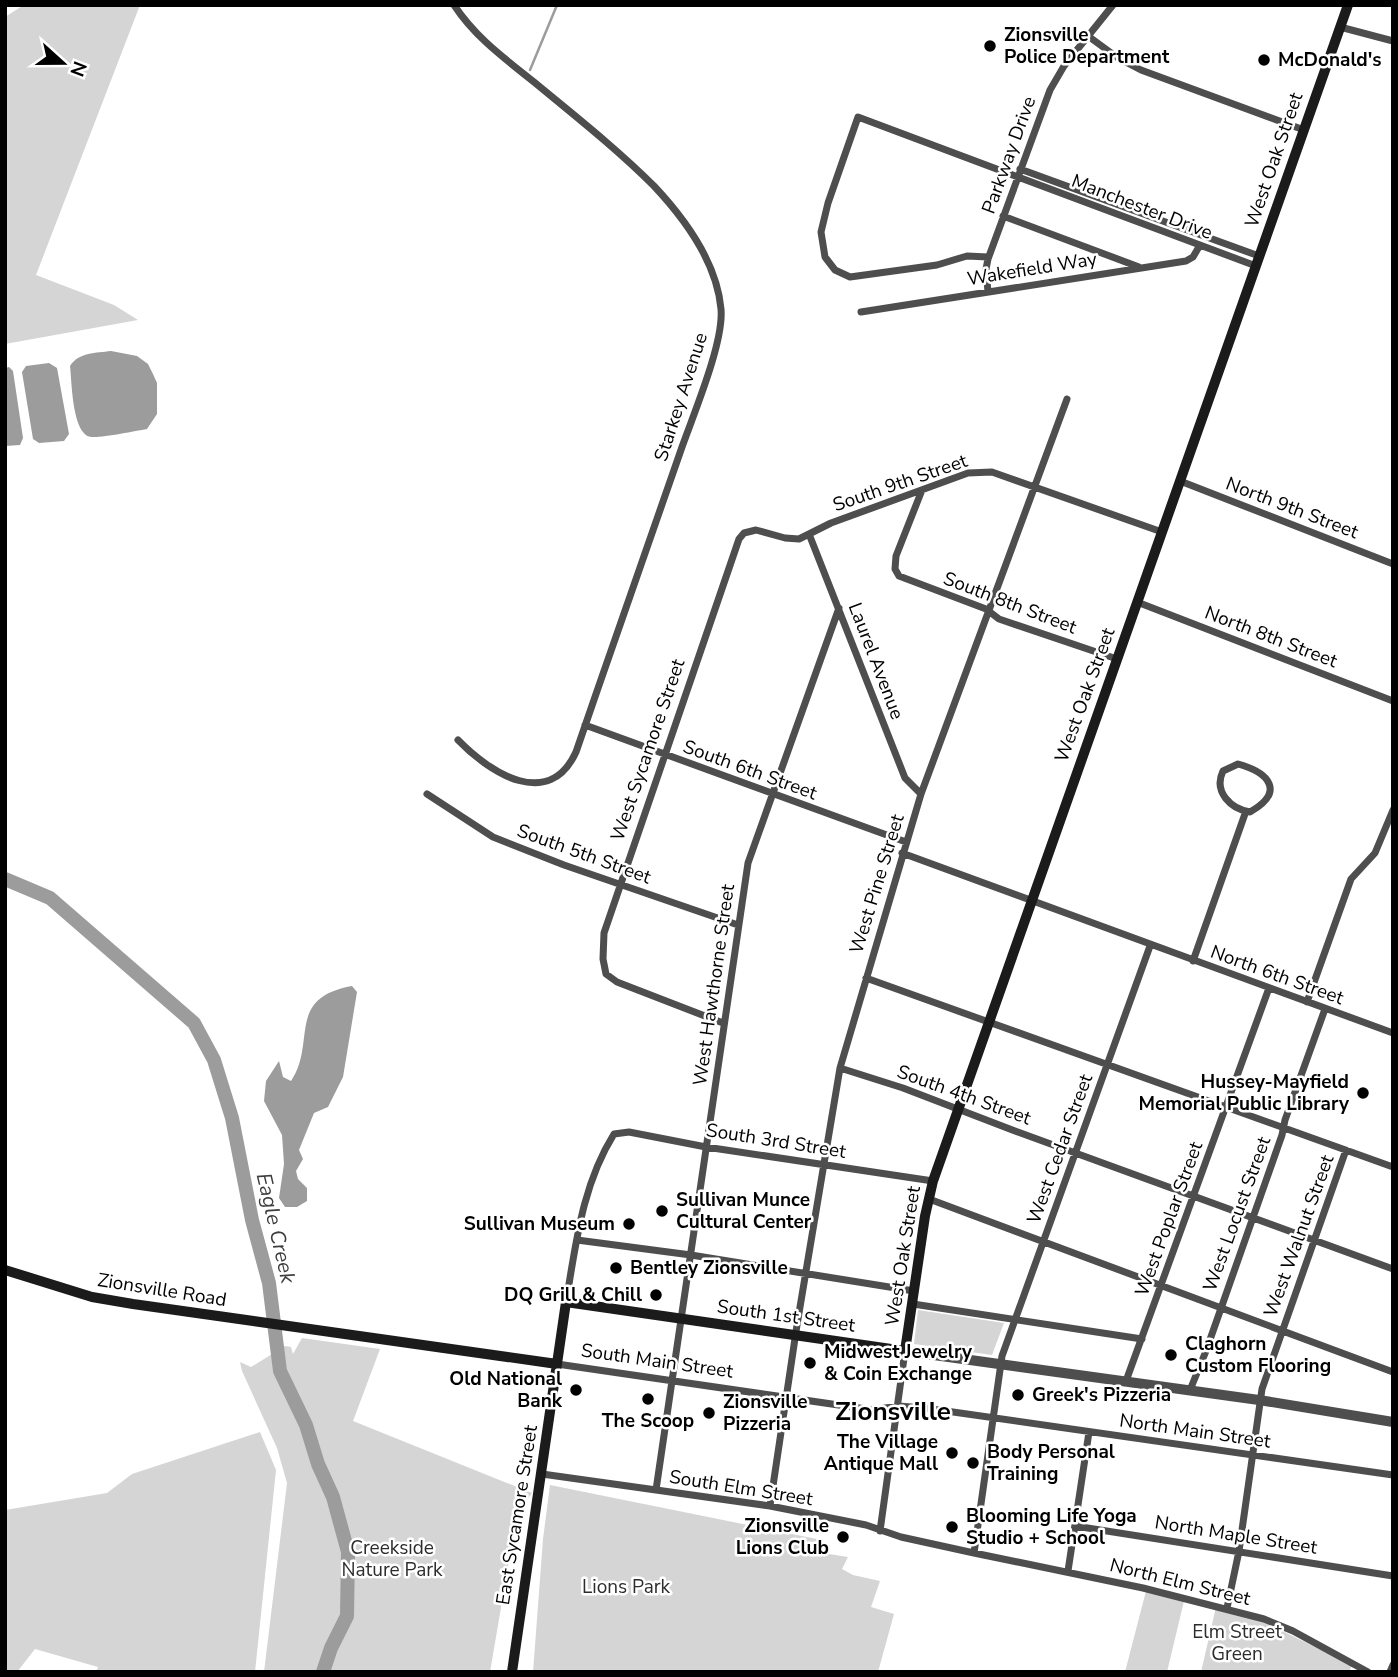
<svg xmlns="http://www.w3.org/2000/svg" width="1398" height="1677" font-family="'Nunito Sans',sans-serif">
<style>
.green{fill:#d5d5d5}
.water{fill:#9c9c9c}
.lines{fill:none;stroke-linecap:round;stroke-linejoin:round}
.stream{stroke:#9c9c9c;stroke-width:2.5}
.river{stroke:#9c9c9c;stroke-width:14}
.minor{stroke:#4e4e4e;stroke-width:7}
.tertiary{stroke:#4e4e4e;stroke-width:10}
.secondary{stroke:#1b1b1b;stroke-width:10}
.poi-dot{fill:#000;stroke:#fff;stroke-width:2.5}
.labels{text-anchor:middle;dominant-baseline:central;stroke-width:5;stroke-linejoin:round;paint-order:stroke}
.poi-label{font-size:19px;font-weight:bold;fill:#000;stroke:#fff;text-anchor:start}
.street-label{font-size:19px;fill:#000;stroke:#fff}
.park-label{font-size:19px;fill:#2c2c2c;stroke:#fff}
.water-label{font-size:21px;font-style:italic;fill:#3d3d3d;stroke:#fff}
.district-label{font-size:26px;font-weight:bold;fill:#000;stroke:#fff}
</style>
<rect width="100%" height="100%" fill="#fff"/>
<path class="green" d="M24 5H140L36 275 114 305 138 320 5 344V17Z
M918 1310 1004 1323 992 1355 914 1344Z
M302 1338 380 1349 353 1421 532 1493 517 1514 490 1672H264L287 1483 277 1448 242 1371 240 1362 251 1367 285 1346 291 1347 293 1354Z
M260 1432 276 1470 255 1672H96L98 1667 35 1649 17 1672H5V1510L107 1493 132 1474Z
M550 1485 817 1539 829 1554 848 1557 842 1569 853 1575 880 1581 871 1607 894 1614 878 1672H533L543 1539Z
M1146 1591 1184 1601 1167 1672H1125Z
M1216 1607 1260 1620 1352 1665 1349 1672H1201Z"/>
<path class="water" d="M111 351 137 356 148 364 153 374 157 383V414L147 429C134 431 103 438 91 437 72 434 72 382 70 366 79 352 96 353 111 351Z
M49 363 57 368 69 434 64 441 39 443 33 439 22 372 26 366Z
M9 367 13 371 23 438 20 445 5 446V368Z
M352 986 357 992 343 1077 328 1107 314 1113 299 1150 303 1159 296 1171 298 1179 307 1188V1201L297 1207H285L279 1198 284 1164 282 1135 264 1101 266 1081 279 1061 283 1077 291 1081C317 1043 285 998 352 986Z"/>
<g class="lines">
<path class="stream" d="M530 70 557 5"/>
<path class="river" d="M5 879 50 898 194 1023 214 1060 232 1118 252 1220 269 1283 280 1371 306 1425 318 1464 333 1497 348 1552 347 1616 331 1648 323 1672"/>
<path class="minor" d="M454 5C475 37 504 58 534 82 574 115 617 149 654 186 685 219 717 263 721 309 724 342 694 413 682 447 647 548 611 650 576 752 549 811 490 773 458 740
M1340 27 1393 41
M1088 36 1118 58 1141 70 1304 130
M1020 169 1259 256
M1003 216 1139 267
M988 257 967 256 937 265 850 277 835 270 825 257 821 232 828 203 858 117 1256 266
M988 292 986 269 988 259 1050 90 1064 66 1113 5
M861 312 1186 261 1193 257 1200 245
M1180 481 1393 564
M922 490 896 556 895 569 899 576 986 609 999 619 1117 659
M809 534 905 778 921 794
M1137 602 1393 701
M585 725 906 842
M1238 764C1270 773 1285 792 1250 812 1231 809 1213 792 1223 771Z
M427 794 493 837 564 865 738 925
M902 853 1393 1033
M1193 961 1246 811
M866 978 1393 1167
M1307 1002 1351 879 1375 853 1393 810
M723 1023 617 982 606 974 603 959 604 933 726 577 739 539 744 533 756 530 785 538 799 539 831 523 968 473 992 472 1162 532
M840 1068 903 1088 1015 1131 1393 1269
M929 1199 1393 1372
M577 1240 691 1255 914 1291
M566 1302C576 1244 582 1185 614 1134L629 1132 706 1147 933 1181
M913 1304 1142 1339
M557 1364 873 1410 898 1406 925 1408 1393 1475
M1126 1381 1269 988
M1190 1390 1206 1351 1282 1135 1285 1120 1325 1009
M542 1474 770 1506 866 1525 901 1537 974 1553 1143 1588 1264 1619 1293 1631 1368 1672
M656 1490 748 863 839 608
M770 1506 797 1325 840 1068 921 794 1067 399
M1075 1526 1393 1576
M880 1531 905 1351
M974 1553 1002 1356 1150 946
M1068 1571 1089 1432
M1227 1608 1239 1551 1262 1389 1346 1150
M1390 1672 1393 1665"/>
<path class="tertiary" d="M905 1351 1259 1400 1393 1422"/>
<path class="secondary" d="M5 1270 92 1297 133 1304 557 1364
M512 1672 566 1302 905 1351 925 1216 933 1181 1348 5"/>
</g>
<g class="poi-dot">
<circle cx="990" cy="46" r="7"/>
<circle cx="1264" cy="60" r="7"/>
<circle cx="1363" cy="1093" r="7"/>
<circle cx="662" cy="1211" r="7"/>
<circle cx="629" cy="1224" r="7"/>
<circle cx="616" cy="1268" r="7"/>
<circle cx="656" cy="1295" r="7"/>
<circle cx="1171" cy="1355" r="7"/>
<circle cx="810" cy="1363" r="7"/>
<circle cx="576" cy="1390" r="7"/>
<circle cx="1018" cy="1395" r="7"/>
<circle cx="648" cy="1399" r="7"/>
<circle cx="709" cy="1413" r="7"/>
<circle cx="952" cy="1453" r="7"/>
<circle cx="973" cy="1463" r="7"/>
<circle cx="952" cy="1527" r="7"/>
<circle cx="843" cy="1537" r="7"/>
</g>
<g class="labels">
<g class="poi-label">
<text x="1004" y="35">Zionsville<tspan x="1004" dy="22">Police Department</tspan></text>
<text x="1278" y="60">McDonald's</text>
<text x="1349" y="1082" text-anchor="end">Hussey-Mayfield<tspan x="1349" dy="22">Memorial Public Library</tspan></text>
<text x="676" y="1200">Sullivan Munce<tspan x="676" dy="22">Cultural Center</tspan></text>
<text x="615" y="1224" text-anchor="end">Sullivan Museum</text>
<text x="630" y="1268">Bentley Zionsville</text>
<text x="642" y="1295" text-anchor="end">DQ Grill &amp; Chill</text>
<text x="1185" y="1344">Claghorn<tspan x="1185" dy="22">Custom Flooring</tspan></text>
<text x="824" y="1352">Midwest Jewelry<tspan x="824" dy="22">&amp; Coin Exchange</tspan></text>
<text x="562" y="1379" text-anchor="end">Old National<tspan x="562" dy="22">Bank</tspan></text>
<text x="1032" y="1395">Greek's Pizzeria</text>
<text x="723" y="1402">Zionsville<tspan x="723" dy="22">Pizzeria</tspan></text>
<text x="648" y="1421" text-anchor="middle">The Scoop</text>
<text x="938" y="1442" text-anchor="end">The Village<tspan x="938" dy="22">Antique Mall</tspan></text>
<text x="987" y="1452">Body Personal<tspan x="987" dy="22">Training</tspan></text>
<text x="966" y="1516">Blooming Life Yoga<tspan x="966" dy="22">Studio + School</tspan></text>
<text x="829" y="1526" text-anchor="end">Zionsville<tspan x="829" dy="22">Lions Club</tspan></text>
</g>
<g class="street-label">
<text transform="translate(1009 155) rotate(-70)">Parkway Drive</text>
<text transform="translate(1274 160) rotate(-71)">West Oak Street</text>
<text transform="translate(1142 207) rotate(21)">Manchester Drive</text>
<text transform="translate(1032 269) rotate(-9)">Wakefield Way</text>
<text transform="translate(681 397) rotate(-72)">Starkey Avenue</text>
<text transform="translate(900 483) rotate(-19)">South 9th Street</text>
<text transform="translate(1292 508) rotate(21)">North 9th Street</text>
<text transform="translate(1010 603) rotate(21)">South 8th Street</text>
<text transform="translate(1271 637) rotate(21)">North 8th Street</text>
<text transform="translate(876 661) rotate(69)">Laurel Avenue</text>
<text transform="translate(1085 695) rotate(-70)">West Oak Street</text>
<text transform="translate(648 750) rotate(-71)">West Sycamore Street</text>
<text transform="translate(750 770) rotate(20)">South 6th Street</text>
<text transform="translate(584 854) rotate(20)">South 5th Street</text>
<text transform="translate(877 884) rotate(-73)">West Pine Street</text>
<text transform="translate(1277 975) rotate(20)">North 6th Street</text>
<text transform="translate(714 985) rotate(-82)">West Hawthorne Street</text>
<text transform="translate(964 1095) rotate(20)">South 4th Street</text>
<text transform="translate(776 1141) rotate(9)">South 3rd Street</text>
<text transform="translate(1060 1149) rotate(-70)">West Cedar Street</text>
<text transform="translate(1237 1214) rotate(-70)">West Locust Street</text>
<text transform="translate(1169 1219) rotate(-70)">West Poplar Street</text>
<text transform="translate(1299 1236) rotate(-70)">West Walnut Street</text>
<text transform="translate(903 1256) rotate(-81)">West Oak Street</text>
<text transform="translate(162 1290) rotate(9)">Zionsville Road</text>
<text transform="translate(786 1316) rotate(8)">South 1st Street</text>
<text transform="translate(657 1361) rotate(8)">South Main Street</text>
<text transform="translate(1195 1431) rotate(8)">North Main Street</text>
<text transform="translate(741 1488) rotate(9)">South Elm Street</text>
<text transform="translate(517 1515) rotate(-81)">East Sycamore Street</text>
<text transform="translate(1236 1535) rotate(9)">North Maple Street</text>
<text transform="translate(1180 1582) rotate(14)">North Elm Street</text>
</g>
<g class="park-label">
<text x="392" y="1548">Creekside<tspan x="392" dy="22">Nature Park</tspan></text>
<text x="626" y="1587">Lions Park</text>
<text x="1237" y="1632">Elm Street<tspan x="1237" dy="22">Green</tspan></text>
</g>
<g class="water-label">
<text transform="translate(276 1228) rotate(77)">Eagle Creek</text>
</g>
<g class="district-label">
<text x="893" y="1411">Zionsville</text>
</g>
</g>
<rect width="1398" height="1677" fill="none" stroke="#000000" stroke-width="14"/>
<g transform="translate(63 63) rotate(111)" stroke="#ffffff" stroke-width="5" paint-order="stroke">
<path d="M0-5L12 26L0 18L-12 26Z" fill="#000000"/>
<text y="-10" font-size="19" font-weight="bold" text-anchor="middle" fill="#000000">N</text>
</g>
</svg>
